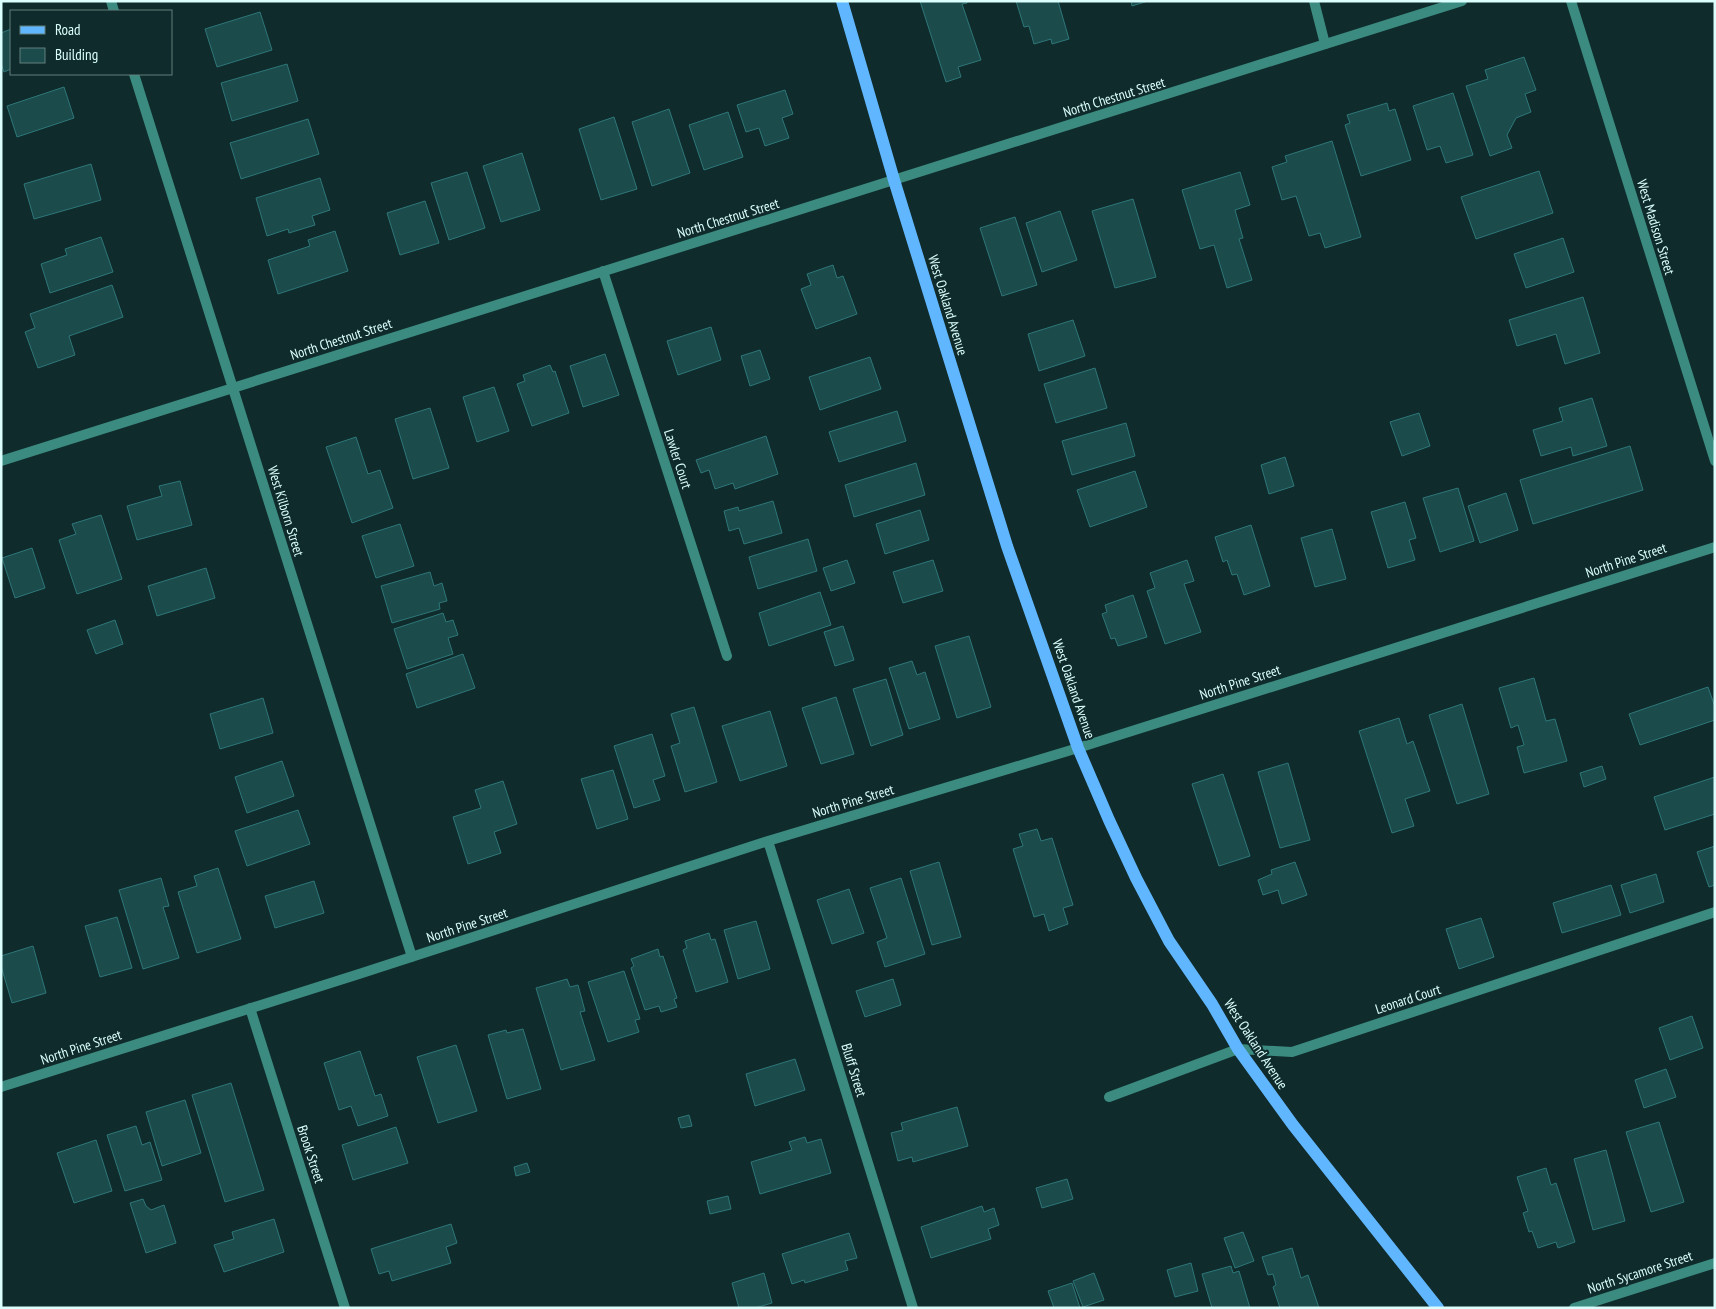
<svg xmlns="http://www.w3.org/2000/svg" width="1716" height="1309" font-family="'PT Sans Narrow',sans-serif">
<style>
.building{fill:#1c4b4c;stroke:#2e7779}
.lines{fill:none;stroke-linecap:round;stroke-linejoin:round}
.lane{stroke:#3b8b80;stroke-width:10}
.street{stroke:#3b8b80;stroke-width:10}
.primary{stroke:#61b7ff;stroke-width:12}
.labels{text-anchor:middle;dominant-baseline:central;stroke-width:4;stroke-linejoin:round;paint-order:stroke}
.street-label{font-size:14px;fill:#dafffd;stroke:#102b2b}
</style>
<rect width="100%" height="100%" fill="#102b2b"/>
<path class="building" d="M920 1H967V3L962 4 981 60 958 67 961 77 946 82Z
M1016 1H1058L1069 39 1052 44 1051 39 1034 44 1029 26 1024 27Z
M1131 1H1148L1132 6Z
M260 12 272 50 217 67 205 29Z
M11 29V69L4 72 1 63V33Z
M1524 57 1536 90 1525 94 1531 112 1516 118 1507 135 1512 148 1490 156 1466 86 1488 79 1485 70Z
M287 64 298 101 232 121 221 83Z
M64 87 74 118 17 137 7 106Z
M785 90 793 114 782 118 789 138 765 146 759 128 746 132 737 105Z
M1453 93 1473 155 1446 163 1440 146 1427 150 1413 106Z
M1387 103 1389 111 1395 109 1411 160 1361 176 1345 125 1350 123 1347 115Z
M669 109 690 173 652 186 632 122Z
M728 112 743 157 704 170 689 125Z
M614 117 637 189 601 200 579 129Z
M308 119 319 154 241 179 230 143Z
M1332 141 1361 237 1325 248 1320 233 1309 236 1296 196 1282 200 1272 167 1287 162 1285 156Z
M522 153 540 210 501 222 483 166Z
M91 164 101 200 34 219 24 184Z
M1539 171 1553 213 1476 239 1461 197Z
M467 172 485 228 449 240 431 183Z
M1240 172 1250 205 1235 210 1243 238 1239 239 1252 280 1227 288 1214 245 1200 249 1182 190Z
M320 178 330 210 312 216 315 225 289 233 288 229 267 236 256 198Z
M1133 199 1156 277 1115 288 1092 211Z
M425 201 439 243 400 255 387 213Z
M1060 211 1077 260 1042 272 1026 223Z
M1015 217 1037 285 1002 296 980 228Z
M335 231 348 271 278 294 268 260 310 246 308 240Z
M101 237 113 272 50 293 41 264 67 255 65 249Z
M1563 238 1574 272 1526 288 1514 254Z
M833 265 837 278 843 276 857 314 816 329 801 289 811 285 807 274Z
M112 285 123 317 69 336 75 355 38 368 25 332 35 328 30 314Z
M1583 297 1600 353 1565 364 1556 334 1517 346 1509 320Z
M1073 320 1085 356 1039 371 1028 334Z
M711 327 721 360 678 375 667 341Z
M760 350 770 379 750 386 741 356Z
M605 354 619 395 583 407 570 366Z
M870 357 881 389 820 410 809 377Z
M550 365 553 372 555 371 569 413 532 426 517 384 525 381 523 375Z
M1095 368 1107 408 1056 423 1044 384Z
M494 387 509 431 477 442 463 397Z
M1592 398 1607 446 1573 456 1571 447 1541 456 1533 430 1563 421 1559 408Z
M430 408 449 468 413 479 395 419Z
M897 411 906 441 839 462 829 432Z
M1419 413 1430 446 1402 456 1390 422Z
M1126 423 1135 456 1072 475 1062 441Z
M766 436 778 474 735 489 733 483 715 489 709 470 701 473 696 460Z
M356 437 368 474 380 470 393 508 352 523 326 447Z
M1630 446 1643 490 1533 524 1520 480Z
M1285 457 1294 486 1269 494 1261 465Z
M916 463 925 495 854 517 845 485Z
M1135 471 1147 507 1090 527 1077 490Z
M180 481 192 525 137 540 127 506 162 496 159 486Z
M1458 488 1474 541 1440 552 1423 498Z
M1506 493 1518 530 1480 543 1468 506Z
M773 501 782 533 744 544 739 528 729 531 724 511 738 507 739 511Z
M1405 502 1416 538 1409 540 1415 560 1388 568 1371 512Z
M920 510 929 540 885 554 876 524Z
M101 515 122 579 77 594 59 540 76 534 72 524Z
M400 524 414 566 376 578 362 536Z
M1251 525 1270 586 1244 595 1237 574 1232 575 1227 560 1223 562 1215 537Z
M1332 529 1346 579 1315 587 1301 538Z
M808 539 817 571 758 589 749 557Z
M32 548 45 588 15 598 2 558Z
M847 560 855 583 831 591 823 568Z
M933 560 943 591 903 603 893 572Z
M1187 560 1194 581 1184 584 1201 632 1165 644 1147 591 1155 588 1150 573Z
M206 568 215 598 157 616 148 586Z
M430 572 434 586 442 583 447 601 439 603 440 609 392 623 381 586Z
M820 592 831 625 769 646 759 613Z
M1133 595 1147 637 1118 646 1115 638 1111 639 1102 614 1107 612 1105 605Z
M443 613 446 622 453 620 458 635 448 638 453 654 407 669 394 629Z
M115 620 123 644 96 654 87 630Z
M843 626 854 660 835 666 824 632Z
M969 636 991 707 957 718 935 646Z
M463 654 475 688 417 708 406 674Z
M912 661 917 675 925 672 940 719 909 729 889 668Z
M1534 678 1546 721 1555 719 1567 761 1524 773 1517 747 1524 745 1518 725 1511 728 1499 688Z
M886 679 903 735 871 746 853 689Z
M1708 687 1715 707V720L1640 745 1629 714Z
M836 697 854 754 821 764 802 708Z
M263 698 273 733 220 749 210 714Z
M1462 704 1489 794 1457 804 1429 715Z
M694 707 717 782 685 792 671 746 680 743 671 714Z
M770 711 787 766 740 781 722 726Z
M1399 718 1407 744 1413 741 1430 791 1405 799 1414 826 1392 833 1359 731Z
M652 734 665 776 653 780 660 800 634 808 614 746Z
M282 761 294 796 247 813 235 777Z
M1288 763 1310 840 1280 848 1258 772Z
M1602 766 1606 779 1584 787 1580 773Z
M613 770 628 819 597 829 581 779Z
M1223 774 1250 856 1219 866 1192 784Z
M1715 777V814L1665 830 1654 797Z
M503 781 517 824 494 832 501 853 468 864 453 817 481 808 475 790Z
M298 810 310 844 247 866 235 831Z
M1037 829 1041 841 1052 838 1073 905 1063 908 1068 924 1049 931 1044 914 1034 917 1013 849 1023 846 1019 834Z
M1715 846V885L1709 887 1697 852Z
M939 862 961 937 932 945 910 871Z
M1295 862 1307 895 1282 904 1278 890 1263 895 1258 880 1272 874 1271 870Z
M218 868 241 939 197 953 178 892 197 886 194 876Z
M1656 874 1664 902 1630 913 1621 885Z
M161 878 169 906 163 907 179 958 143 969 119 890Z
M901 878 925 954 885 967 877 942 887 938 870 888Z
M314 881 324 913 275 928 265 896Z
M1611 885 1621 915 1562 933 1553 903Z
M849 889 864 933 832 944 817 900Z
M117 917 132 968 100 977 85 926Z
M1481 918 1494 957 1459 969 1446 929Z
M756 921 770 969 738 979 724 930Z
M709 933 711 940 715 939 728 982 696 992 683 950 687 948 685 941Z
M33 946 46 993 12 1003 1 966V956Z
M658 949 660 957 663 956 677 998 674 999 677 1007 661 1012 659 1006 645 1010 631 968 634 966 631 959Z
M624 971 640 1019 635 1020 639 1032 608 1042 588 982Z
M567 979 570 987 578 985 585 1011 580 1012 595 1060 561 1070 536 988Z
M893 979 901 1005 865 1017 856 991Z
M1692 1016 1703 1048 1670 1060 1659 1028Z
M523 1029 541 1089 507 1099 488 1035 506 1030 507 1033Z
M456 1045 477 1111 438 1123 417 1057Z
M360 1051 375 1096 381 1094 388 1116 358 1126 351 1106 339 1110 324 1063Z
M795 1059 805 1090 755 1106 746 1074Z
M1666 1069 1676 1097 1644 1108 1635 1080Z
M231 1083 264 1190 225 1202 192 1095Z
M185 1100 201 1153 162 1166 146 1112Z
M957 1107 968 1146 913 1162 912 1157 898 1161 891 1133 903 1130 901 1123Z
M689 1115 692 1126 681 1128 678 1118Z
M1659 1122 1684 1202 1651 1212 1626 1132Z
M136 1126 142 1145 150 1142 162 1180 125 1191 107 1135Z
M396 1127 408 1163 353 1180 342 1145Z
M805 1137 807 1143 821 1139 831 1173 760 1194 751 1162 792 1150 789 1142Z
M96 1140 112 1191 74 1203 57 1153Z
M1606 1150 1625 1221 1593 1230 1574 1159Z
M527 1163 530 1172 516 1176 514 1167Z
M1546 1168 1551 1185 1556 1183 1575 1242 1558 1248 1556 1242 1538 1248 1532 1231 1529 1232 1523 1213 1528 1211 1517 1177Z
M1067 1179 1073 1199 1042 1208 1036 1188Z
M728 1196 731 1209 710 1214 707 1201Z
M143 1199 146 1206 151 1210 164 1205 176 1243 146 1253 130 1203Z
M982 1206 984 1212 994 1208 999 1225 988 1229 991 1239 931 1258 921 1227Z
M274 1219 284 1252 224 1272 214 1245 234 1239 232 1232Z
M451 1224 457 1243 446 1247 451 1263 392 1281 389 1271 379 1274 371 1249Z
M1243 1232 1254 1261 1235 1268 1224 1238Z
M849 1233 857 1258 845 1261 848 1270 805 1283 804 1280 792 1284 782 1254Z
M1292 1248 1301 1278 1308 1275 1319 1308H1280L1273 1287 1276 1285 1273 1274 1268 1275 1262 1257Z
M1191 1263 1198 1291 1175 1297 1167 1270Z
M1231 1266 1233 1273 1239 1271 1250 1308H1212L1202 1274Z
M764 1273 772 1303 755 1308H739L732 1283Z
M1094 1273 1104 1300 1083 1307 1073 1281Z
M1072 1283 1080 1308H1054L1048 1291Z"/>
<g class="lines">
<path class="lane" d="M1314 1 1325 44
M1109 1097 1238 1049 1292 1052 1715 912"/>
<path class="street" d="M111 1 114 11
M1571 1 1715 461
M134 74 412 957
M603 271 727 656
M1 461 1462 1
M768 841 913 1308
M250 1008 345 1308
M1 1087 359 974 768 841 1078 748 1715 547
M1574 1308 1715 1263"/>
<path class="primary" d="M842 1 894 180 1007 546 1078 748 1109 820 1136 878 1169 941 1212 1004 1238 1049 1293 1125 1438 1308"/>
</g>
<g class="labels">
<g class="street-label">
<text transform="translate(1114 97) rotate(-17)">North Chestnut Street</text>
<text transform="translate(728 218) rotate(-17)">North Chestnut Street</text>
<text transform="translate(1656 227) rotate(73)">West Madison Street</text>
<text transform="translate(948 305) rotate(73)">West Oakland Avenue</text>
<text transform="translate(341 339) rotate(-18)">North Chestnut Street</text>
<text transform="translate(678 459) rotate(72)">Lawler Court</text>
<text transform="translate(286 511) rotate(73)">West Kilborn Street</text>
<text transform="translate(1626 560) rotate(-18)">North Pine Street</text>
<text transform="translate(1240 682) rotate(-18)">North Pine Street</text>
<text transform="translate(1074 689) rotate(71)">West Oakland Avenue</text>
<text transform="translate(853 801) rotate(-17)">North Pine Street</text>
<text transform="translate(467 925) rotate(-18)">North Pine Street</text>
<text transform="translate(1408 999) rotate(-18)">Leonard Court</text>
<text transform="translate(1256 1044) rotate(57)">West Oakland Avenue</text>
<text transform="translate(81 1047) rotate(-18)">North Pine Street</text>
<text transform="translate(854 1070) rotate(73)">Bluff Street</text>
<text transform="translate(311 1154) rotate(72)">Brook Street</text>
<text transform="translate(1640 1272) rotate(-18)">North Sycamore Street</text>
</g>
</g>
<rect width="1716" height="1309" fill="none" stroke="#dafffd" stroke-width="5"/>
<rect x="10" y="10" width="162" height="65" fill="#102b2b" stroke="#61807f"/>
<rect x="20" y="26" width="25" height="8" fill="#61b7ff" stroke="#61807f"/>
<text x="55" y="35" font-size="15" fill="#dafffd">Road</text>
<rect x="20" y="48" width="25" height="15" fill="#1c4b4c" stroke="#61807f"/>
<text x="55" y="60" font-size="15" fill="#dafffd">Building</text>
</svg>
